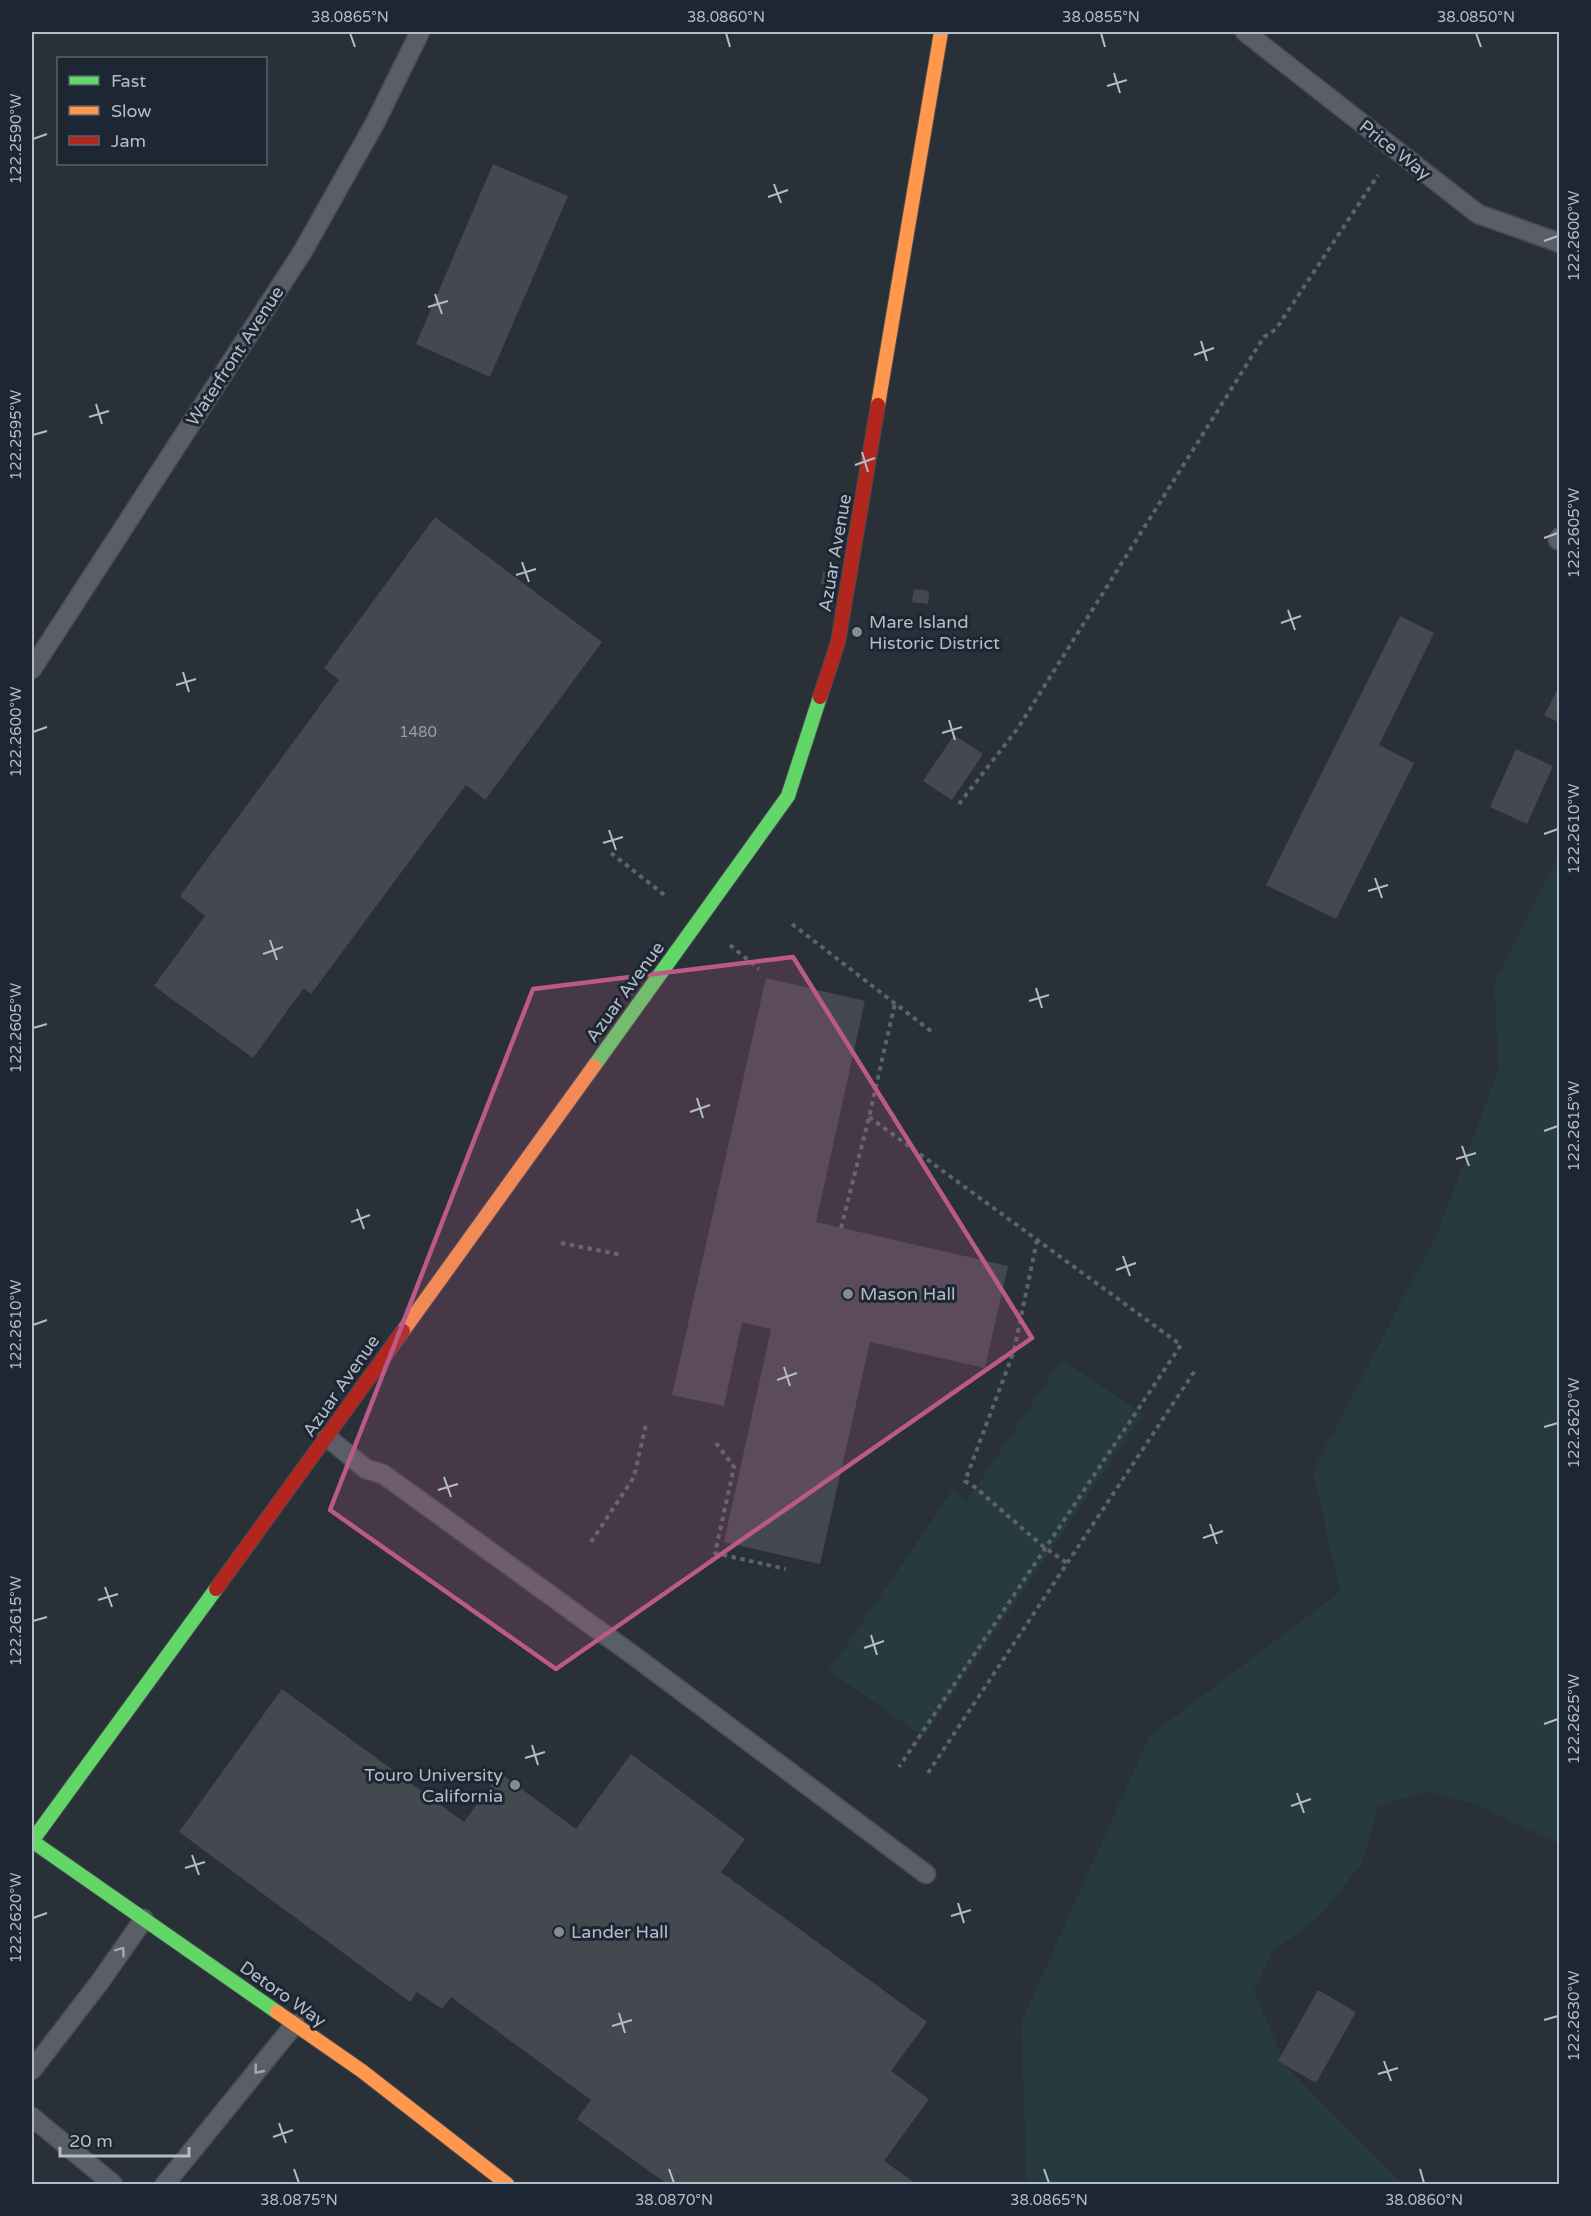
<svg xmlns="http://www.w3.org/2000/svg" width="1591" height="2216" font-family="'Varela Round',sans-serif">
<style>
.green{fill:#273a3e}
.building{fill:#444950}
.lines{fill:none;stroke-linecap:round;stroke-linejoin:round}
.lane-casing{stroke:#484c53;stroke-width:21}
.fast-casing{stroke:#484c53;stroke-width:16}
.slow-casing{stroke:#484c53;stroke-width:16}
.jam-casing{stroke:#484c53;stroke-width:16}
.path{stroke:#5d636a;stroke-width:4;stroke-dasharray:4.5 4.5;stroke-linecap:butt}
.lane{stroke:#5a5e66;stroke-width:18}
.fast{stroke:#63d668;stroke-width:14}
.slow{stroke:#ff974d;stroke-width:14}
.jam{stroke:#b3261e;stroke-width:14}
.oneway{stroke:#a2a9b5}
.marked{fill:#bc5a87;fill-opacity:0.2;stroke:#bc5a87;stroke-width:4.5;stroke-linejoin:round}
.ticks{fill:none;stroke:#b4bcc9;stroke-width:2}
.poi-dot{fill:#848b96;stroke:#1d2633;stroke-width:2}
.labels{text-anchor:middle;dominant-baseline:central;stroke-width:6;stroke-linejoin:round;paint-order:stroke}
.number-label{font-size:15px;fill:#989fab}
.street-label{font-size:18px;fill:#b4bcc9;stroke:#1d2633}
.poi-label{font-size:18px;fill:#b4bcc9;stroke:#1d2633;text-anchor:start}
.neatline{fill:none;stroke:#b4bcc9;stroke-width:2}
.ticks-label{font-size:15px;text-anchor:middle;fill:#b4bcc9}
</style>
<rect width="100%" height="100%" fill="#2a3038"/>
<path class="green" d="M1559 855V1844L1473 1803 1427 1791 1378 1807 1362 1863 1322 1914 1272 1952 1254 1991 1286 2066 1403 2184H1027L1021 2023 1150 1735 1340 1592 1313 1471 1438 1232 1499 1069 1494 983Z
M1062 1359 1143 1414 924 1737 829 1671 952 1491 967 1501Z"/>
<path class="building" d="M493 164 568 196 490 377 416 344Z
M435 517 602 642 485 800 466 785 311 994 304 988 253 1058 154 986 205 916 180 896 339 680 324 668Z
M823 572 837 573 836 585 821 584Z
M914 589 929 591 928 604 912 602Z
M1400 616 1434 633 1379 745 1414 763 1336 919 1266 885Z
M1560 685V723L1544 715Z
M954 735 983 754 952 800 923 781Z
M1516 749 1553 766 1527 824 1490 807Z
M766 978 865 1001 816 1222 1008 1266 985 1368 870 1342 820 1564 724 1542 771 1329 742 1322 724 1406 672 1395Z
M282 1689 464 1822 500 1773 576 1829 631 1754 745 1839 721 1872 927 2022 891 2071 929 2099 884 2161 915 2183 914 2184H667L577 2119 591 2100 451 1997 442 2009 417 1992 410 2002 179 1832Z
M1318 1990 1356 2012 1316 2083 1278 2061Z"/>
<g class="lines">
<defs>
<path id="lane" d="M1245 32 1478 214 1560 243
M1558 540 1560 537
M32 669 303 251 375 123 420 32
M327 1437 366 1469 383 1474 637 1658 926 1874
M32 2070 99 1983 144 1919
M32 2117 113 2184
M165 2184 295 2024"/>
<path id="fast" d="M594 1066 788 796 820 697
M216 1589 32 1841 277 2012"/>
<path id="slow" d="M878 405 941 32
M403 1331 594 1066
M277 2012 362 2071 507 2184"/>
<path id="jam" d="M820 697 838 642 878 405
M216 1589 403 1331"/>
</defs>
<use href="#lane" class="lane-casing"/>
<use href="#fast" class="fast-casing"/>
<use href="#slow" class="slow-casing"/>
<use href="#jam" class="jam-casing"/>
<path class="path" d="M959 804 1018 728 1264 337 1276 329 1378 175
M611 853 667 897
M792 924 932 1032
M730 945 759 969
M869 1117 1181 1345 899 1767
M841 1228 869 1117 895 1003
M1037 1240 1014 1351 965 1481 976 1488 1045 1548 1067 1563
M561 1243 622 1255
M716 1443 734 1467 715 1553 786 1569
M591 1542 634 1477 646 1424
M928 1773 1196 1369"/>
<use href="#lane" class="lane"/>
<use href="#fast" class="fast"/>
<use href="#slow" class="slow"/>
<use href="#jam" class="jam"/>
</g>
<defs><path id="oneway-chevron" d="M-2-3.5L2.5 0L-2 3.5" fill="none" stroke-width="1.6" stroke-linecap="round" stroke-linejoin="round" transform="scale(1.5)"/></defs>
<g class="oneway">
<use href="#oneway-chevron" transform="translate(121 1951) rotate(-54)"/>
<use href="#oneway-chevron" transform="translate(258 2070) rotate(129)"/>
</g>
<path class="marked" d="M793 957 1032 1338 556 1669 330 1510 533 989Z"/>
<path class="ticks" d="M350 33 355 47M726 33 730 47M1101 33 1105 47M1476 33 1481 47M1114 73 1120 93M1107 86 1127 80M33 139 47 134M774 184 781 203M768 197 788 190M1544 241 1558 236M435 294 442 314M428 307 448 301M1201 341 1207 361M1194 355 1214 348M96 404 102 424M89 417 109 411M33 435 47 431M862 452 868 472M855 465 875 458M1544 538 1558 533M522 562 529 582M516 575 536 569M1288 610 1295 630M1281 623 1301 616M183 672 189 692M176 685 196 679M949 720 955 740M33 732 47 727M942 733 962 727M609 830 616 850M1544 834 1558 829M603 843 623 837M1375 878 1382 898M1368 891 1388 885M270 940 277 960M263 954 283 947M1036 988 1042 1008M1029 1001 1049 995M33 1028 47 1024M697 1098 703 1118M690 1112 710 1105M1544 1131 1558 1126M1462 1146 1469 1166M1456 1159 1476 1153M357 1209 364 1229M351 1222 370 1215M1123 1256 1130 1276M1116 1270 1136 1263M33 1325 47 1320M784 1367 790 1386M777 1380 797 1373M1544 1427 1558 1423M444 1477 451 1497M438 1490 458 1484M1210 1524 1217 1544M1203 1538 1223 1531M105 1587 112 1607M98 1600 118 1594M33 1621 47 1617M871 1635 877 1655M864 1648 884 1641M1544 1724 1558 1719M532 1745 538 1765M525 1758 545 1752M1297 1793 1304 1813M1291 1806 1311 1799M192 1855 199 1875M185 1868 205 1862M958 1903 964 1923M951 1916 971 1910M33 1918 47 1913M619 2013 625 2033M1544 2020 1558 2016M612 2026 632 2020M1384 2061 1391 2081M1378 2074 1398 2068M279 2123 286 2143M273 2137 293 2130M294 2169 299 2183M669 2169 674 2183M1044 2169 1049 2183M1420 2169 1424 2183"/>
<g class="poi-dot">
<circle cx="857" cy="632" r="6"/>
<circle cx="848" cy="1294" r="6"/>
<circle cx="515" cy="1785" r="6"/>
<circle cx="559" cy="1932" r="6"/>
</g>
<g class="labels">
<g class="number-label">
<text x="418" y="732">1480</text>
</g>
<g class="street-label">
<text transform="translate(1395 150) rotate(38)">Price Way</text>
<text transform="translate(235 356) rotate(-57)">Waterfront Avenue</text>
<text transform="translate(835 553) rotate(-80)">Azuar Avenue</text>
<text transform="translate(625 992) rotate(-54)">Azuar Avenue</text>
<text transform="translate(341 1386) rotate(-55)">Azuar Avenue</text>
<text transform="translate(283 1994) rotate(35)">Detoro Way</text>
</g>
<g class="poi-label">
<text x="869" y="622">Mare Island<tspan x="869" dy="21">Historic District</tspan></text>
<text x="860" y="1294">Mason Hall</text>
<text x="503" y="1775" text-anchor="end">Touro University<tspan x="503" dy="21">California</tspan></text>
<text x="571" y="1932">Lander Hall</text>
</g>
</g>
<rect width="1591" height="2216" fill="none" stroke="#1d2633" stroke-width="66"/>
<rect x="57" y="57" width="210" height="108" fill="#1d2633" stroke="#59626f" stroke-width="1.5"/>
<rect x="69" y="76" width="30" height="9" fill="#63d668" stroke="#59626f" stroke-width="1.5"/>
<text x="111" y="87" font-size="18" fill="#b4bcc9">Fast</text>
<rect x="69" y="106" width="30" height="9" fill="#ff974d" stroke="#59626f" stroke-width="1.5"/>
<text x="111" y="117" font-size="18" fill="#b4bcc9">Slow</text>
<rect x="69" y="136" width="30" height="9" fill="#b3261e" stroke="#59626f" stroke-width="1.5"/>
<text x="111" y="147" font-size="18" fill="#b4bcc9">Jam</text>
<path d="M60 2147v9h129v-9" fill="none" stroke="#b4bcc9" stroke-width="3"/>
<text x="69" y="2147" font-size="18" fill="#b4bcc9" stroke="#1d2633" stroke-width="4.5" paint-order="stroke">20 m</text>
<rect x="33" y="33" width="1525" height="2150" class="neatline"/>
<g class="ticks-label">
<text x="350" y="22">38.0865°N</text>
<text x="726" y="22">38.0860°N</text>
<text x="1101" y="22">38.0855°N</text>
<text x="1476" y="22">38.0850°N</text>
<text transform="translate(16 139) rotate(-90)" y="5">122.2590°W</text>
<text transform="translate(1574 236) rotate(-90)" y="5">122.2600°W</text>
<text transform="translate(16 435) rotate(-90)" y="5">122.2595°W</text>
<text transform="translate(1574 533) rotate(-90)" y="5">122.2605°W</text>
<text transform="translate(16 732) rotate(-90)" y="5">122.2600°W</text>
<text transform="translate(1574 829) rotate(-90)" y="5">122.2610°W</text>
<text transform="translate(16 1028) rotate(-90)" y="5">122.2605°W</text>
<text transform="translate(1574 1126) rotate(-90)" y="5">122.2615°W</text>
<text transform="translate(16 1325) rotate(-90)" y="5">122.2610°W</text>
<text transform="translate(1574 1423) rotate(-90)" y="5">122.2620°W</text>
<text transform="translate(16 1621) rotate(-90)" y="5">122.2615°W</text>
<text transform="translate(1574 1719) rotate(-90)" y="5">122.2625°W</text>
<text transform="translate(16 1918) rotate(-90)" y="5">122.2620°W</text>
<text transform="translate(1574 2016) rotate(-90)" y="5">122.2630°W</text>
<text x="299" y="2205">38.0875°N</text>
<text x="674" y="2205">38.0870°N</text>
<text x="1049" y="2205">38.0865°N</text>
<text x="1424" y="2205">38.0860°N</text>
</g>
</svg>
